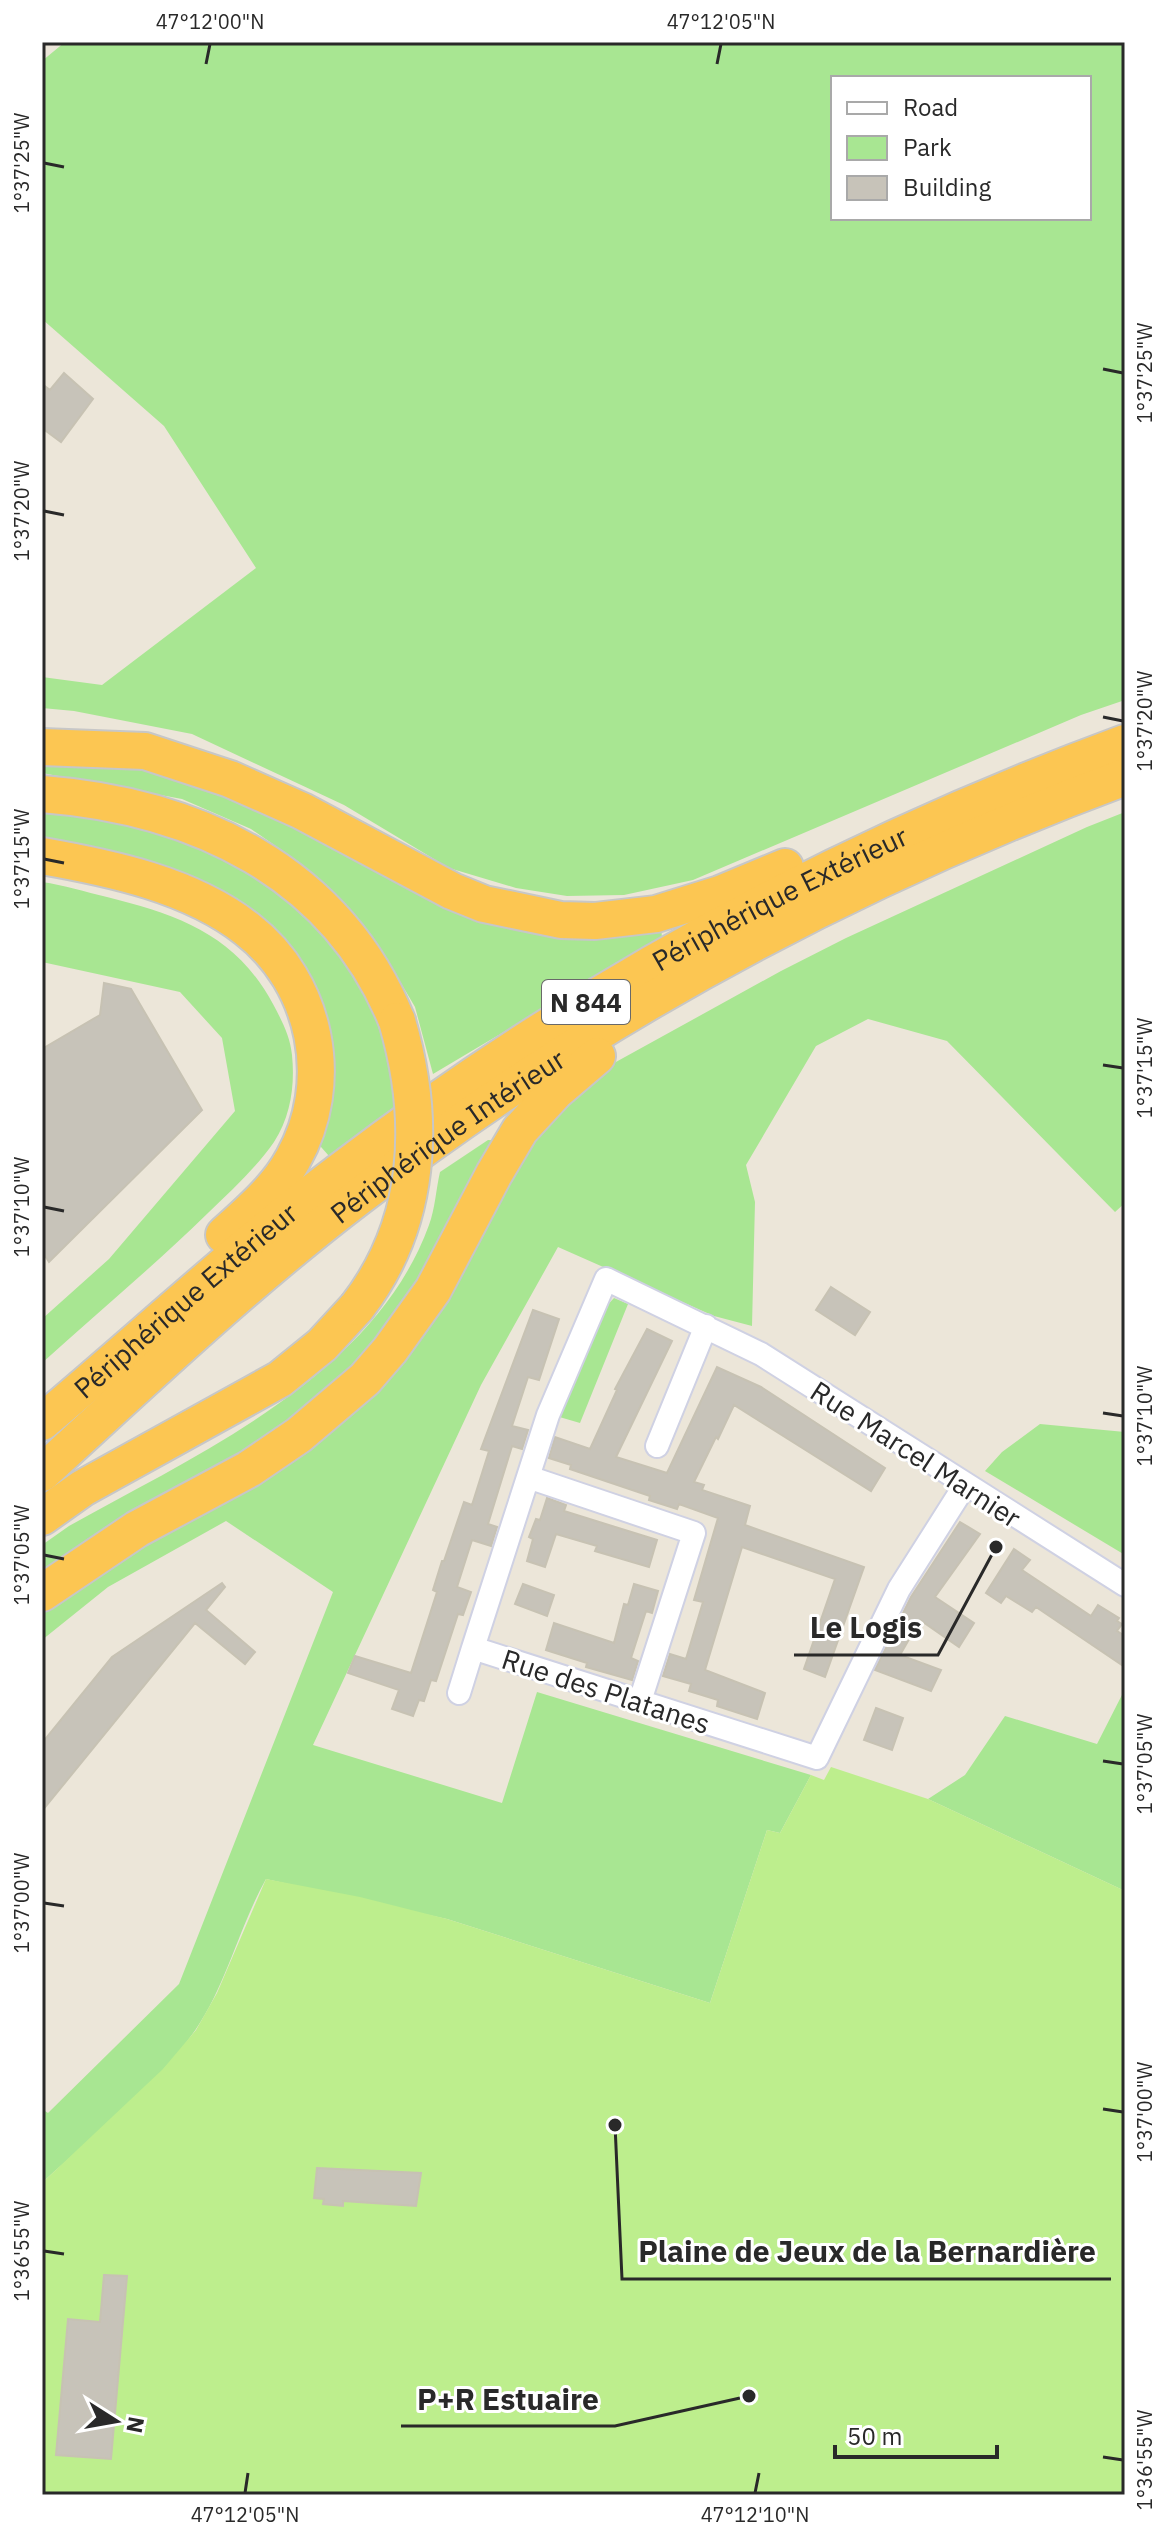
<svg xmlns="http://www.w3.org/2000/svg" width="1167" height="2537" font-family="'IBM Plex Sans',sans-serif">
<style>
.green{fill:#a8e692;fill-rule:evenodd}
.pitch{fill:#bdee8d}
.building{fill:#c7c3b9;stroke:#c7c2b3;stroke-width:2}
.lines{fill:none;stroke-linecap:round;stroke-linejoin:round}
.minor-casing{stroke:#cfd1e3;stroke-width:26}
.trunk-casing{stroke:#c7c7c7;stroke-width:40}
.minor{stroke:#fff;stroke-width:22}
.trunk{stroke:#fcc652;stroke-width:36}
.trunk-bridge-casing{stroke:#c7c7c7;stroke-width:40;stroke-linecap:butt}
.trunk-bridge{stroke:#fcc652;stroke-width:36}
.ticks{fill:none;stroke:#292929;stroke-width:3}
.labels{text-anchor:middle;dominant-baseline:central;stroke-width:6;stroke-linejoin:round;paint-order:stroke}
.shield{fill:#fff;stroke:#696969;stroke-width:2}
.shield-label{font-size:26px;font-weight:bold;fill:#292929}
.street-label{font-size:28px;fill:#292929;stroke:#fff}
.leader{fill:none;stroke:#292929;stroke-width:3}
.callout-dot{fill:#292929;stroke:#fff;stroke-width:3}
.callout-label{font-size:30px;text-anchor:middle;font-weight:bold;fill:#292929;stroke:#fff;stroke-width:6;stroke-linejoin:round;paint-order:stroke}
.neatline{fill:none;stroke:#292929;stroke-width:3}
.ticks-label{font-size:20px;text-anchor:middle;fill:#292929}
</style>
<rect width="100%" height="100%" fill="#ece6d9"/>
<path class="green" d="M65 42H1125V700L1081 715 693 880 624 895 567 896 516 888 449 868 344 805 192 734 74 711 42 708V677L102 685 256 568 164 426 42 319V61ZM833 78H1089V218H833Z
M42 758 143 767 224 792 414 883 661 926 662 938 433 1074 415 1007 385 956 343 902 299 862 251 829 182 799 42 773Z
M42 807 146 820 230 853 299 902 351 961 387 1022 402 1101 329 1156 314 1139 327 1061 262 928 42 845Z
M1125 812V1203L1115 1212 947 1041 868 1019 816 1046 746 1165 755 1202 752 1326 714 1316 558 1247 481 1385 313 1745 502 1803 537 1692 811 1775 780 1833 767 1830 710 2003 447 1919 266 1879C239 1927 227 1983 196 2029 160 2082 93 2136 45 2180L42 2177V2109L48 2113 179 1984 333 1592 226 1521 108 1587 42 1640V1545L69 1526C199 1453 374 1376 429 1225 435 1209 436 1189 440 1172L488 1140 527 1142 605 1068 781 971 846 938 1087 827Z
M42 882C64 885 85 892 107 897 179 915 236 935 273 1004 282 1021 290 1036 292 1055 295 1085 291 1116 274 1142 256 1168 231 1191 208 1213 155 1265 97 1313 42 1363V1319L109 1259 235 1111 222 1038 180 992 42 962Z
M614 1298 628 1304 580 1423 556 1416 601 1312Z
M1040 1424 1125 1432V1555L985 1471 1002 1452Z
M1125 1689V1891L928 1799 965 1775 1005 1716 1097 1744Z"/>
<path class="pitch" d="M831 1767 928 1799 1125 1891V2495H42V2183L163 2069 196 2030 217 1993 266 1879 360 1897 447 1919 710 2003 767 1830 780 1833 811 1775 824 1780Z"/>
<path class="building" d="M64 373 93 399 61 442 42 428V384L50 390Z
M104 983 131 989 202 1110 49 1262 42 1251V1049L100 1015Z
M831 1287 870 1312 855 1335 816 1310Z
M533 1310 559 1319 539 1380 528 1377 512 1426 528 1430 522 1449 512 1446 488 1524 497 1527 491 1546 472 1540 457 1587 471 1592 463 1615 458 1614 436 1681 431 1680 424 1701 419 1700 413 1716 392 1709 399 1690 348 1673 355 1656 411 1673 437 1592 433 1590 442 1561H444L464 1502 472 1505 489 1451 481 1449Z
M647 1329 672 1341 616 1457 667 1473 717 1367 761 1387 885 1468 871 1491 734 1405 718 1439 716 1437 694 1482 704 1485 702 1490 750 1506 745 1525 864 1567 825 1677 804 1669 835 1579 742 1547 705 1670 765 1693 757 1719 717 1706 718 1700 689 1691 691 1684 663 1676 670 1654 686 1659 703 1602 694 1600 718 1518 679 1504 677 1509 649 1500 650 1496 570 1469 571 1465 549 1458 555 1437 590 1449 617 1390 615 1389Z
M547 1498 566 1505 564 1511 657 1540 649 1567 595 1551 597 1546 556 1534 545 1567 527 1561 533 1539 529 1537 536 1519 540 1520Z
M960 1522 980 1534 935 1597 974 1623 959 1647 920 1620 900 1655 941 1670 931 1691 875 1670 911 1597Z
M1014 1549 1030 1560 1022 1570 1091 1616 1098 1605 1119 1618 1117 1621 1122 1624 1117 1631 1125 1636V1667L1036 1607 1032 1612 1006 1596 1001 1603 986 1593Z
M222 1583 225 1587 206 1610 255 1652 245 1664 195 1623 42 1811V1743L112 1657Z
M523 1584 554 1595 547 1616 515 1604Z
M634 1584 658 1591 652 1613 646 1611 631 1658 638 1661 632 1680 586 1667 587 1663 546 1650 554 1623 614 1643 624 1604 628 1605Z
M876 1708 903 1718 892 1750 864 1740Z
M317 2168 421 2173 416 2206 343 2201V2206L323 2204 324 2199 314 2198Z
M104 2275 127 2276 111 2459 56 2455 68 2319 100 2322Z"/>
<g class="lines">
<defs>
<path id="minor" d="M657 1446 706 1326
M528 1477 694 1533 640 1701
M965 1485 899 1589 817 1758 473 1648 548 1415 606 1279 761 1354 1125 1585
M459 1693 473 1648"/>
<g id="trunk">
<path d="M42 747 145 751 230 779 302 811 452 891 484 904 561 920 595 921 656 914 720 894 785 867"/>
<path d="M42 794C196 806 336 871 397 1021"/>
<path d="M42 856C111 868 191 885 247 929 317 983 336 1083 293 1159 277 1189 248 1213 224 1235"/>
<path id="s1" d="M42 1422C141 1339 236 1250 339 1172 578 990 843 847 1125 743"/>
<path id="s2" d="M42 1473C145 1379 246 1283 356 1199 589 1020 850 879 1125 777"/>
<path d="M42 1517 83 1488 280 1379 322 1345 357 1307"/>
<path d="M42 1593 137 1529 249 1469 299 1435 365 1379 390 1350 433 1290 494 1174 520 1130 556 1091 597 1056"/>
</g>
</defs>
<use href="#minor" class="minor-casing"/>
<use href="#trunk" class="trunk-casing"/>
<use href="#minor" class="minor"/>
<use href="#trunk" class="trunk"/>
<defs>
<path id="trunk-bridge" d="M357 1307C422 1223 426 1120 397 1021"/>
</defs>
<use href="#trunk-bridge" class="trunk-bridge-casing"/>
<use href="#trunk-bridge" class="trunk-bridge"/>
</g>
<path class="ticks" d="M206 64 210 44M717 64 721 44M44 163 64 167M1103 369 1123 373M44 511 64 515M1103 717 1123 721M44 859 64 863M1103 1065 1123 1068M44 1207 64 1211M1103 1413 1123 1416M44 1555 64 1559M1103 1761 1123 1764M44 1903 64 1906M1103 2109 1123 2112M44 2251 64 2254M1103 2457 1123 2460M245 2493 248 2473M755 2493 759 2473"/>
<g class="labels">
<rect class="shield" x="542" y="980" width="88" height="44" rx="6"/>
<g class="shield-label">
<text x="586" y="1002">N 844</text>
</g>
<g class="street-label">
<text stroke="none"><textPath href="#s1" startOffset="908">Périphérique Extérieur</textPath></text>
<text stroke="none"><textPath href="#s2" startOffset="528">Périphérique Intérieur</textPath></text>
<text stroke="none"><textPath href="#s1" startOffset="188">Périphérique Extérieur</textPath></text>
<text transform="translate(916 1454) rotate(33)">Rue Marcel Marnier</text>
<text transform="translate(606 1691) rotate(18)">Rue des Platanes</text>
</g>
</g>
<path class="leader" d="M996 1547L938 1655H794M615 2125L622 2279H1111M749 2396L615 2426H401"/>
<g class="callout-dot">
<circle cx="996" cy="1547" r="8"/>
<circle cx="615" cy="2125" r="8"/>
<circle cx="749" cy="2396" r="8"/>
</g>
<g class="callout-label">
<text x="866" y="1638">Le Logis</text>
<text x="867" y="2262">Plaine de Jeux de la Bernardière</text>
<text x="508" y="2410">P+R Estuaire</text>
</g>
<rect width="1167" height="2537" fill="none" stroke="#ffffff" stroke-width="88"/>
<rect x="831" y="76" width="260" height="144" fill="#ffffff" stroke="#a9a9a9" stroke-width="2"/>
<rect x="847" y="102" width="40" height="12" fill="#ffffff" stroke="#a9a9a9" stroke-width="2"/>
<text x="903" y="116" font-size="24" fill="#292929">Road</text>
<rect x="847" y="136" width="40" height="24" fill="#a8e692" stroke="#a9a9a9" stroke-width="2"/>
<text x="903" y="156" font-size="24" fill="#292929">Park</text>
<rect x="847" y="176" width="40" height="24" fill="#c7c3b9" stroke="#a9a9a9" stroke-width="2"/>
<text x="903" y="196" font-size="24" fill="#292929">Building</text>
<g transform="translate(116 2421) rotate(101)" stroke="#ffffff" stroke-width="6" paint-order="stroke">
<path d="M0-6L14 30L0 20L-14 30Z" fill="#292929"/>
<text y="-12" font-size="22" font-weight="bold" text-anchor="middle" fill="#292929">N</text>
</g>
<path d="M835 2445v12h162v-12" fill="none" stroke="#292929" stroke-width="4"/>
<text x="847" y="2445" font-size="24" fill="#292929" stroke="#ffffff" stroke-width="6" paint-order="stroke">50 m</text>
<rect x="44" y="44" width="1079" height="2449" class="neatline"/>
<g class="ticks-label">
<text x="210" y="29">47°12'00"N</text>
<text x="721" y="29">47°12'05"N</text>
<text transform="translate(22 163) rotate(-90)" y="7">1°37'25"W</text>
<text transform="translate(1145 373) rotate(-90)" y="7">1°37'25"W</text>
<text transform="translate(22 511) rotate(-90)" y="7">1°37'20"W</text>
<text transform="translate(1145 721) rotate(-90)" y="7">1°37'20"W</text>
<text transform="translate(22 859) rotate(-90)" y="7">1°37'15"W</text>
<text transform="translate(1145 1068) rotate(-90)" y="7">1°37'15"W</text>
<text transform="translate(22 1207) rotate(-90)" y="7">1°37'10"W</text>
<text transform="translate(1145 1416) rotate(-90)" y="7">1°37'10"W</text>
<text transform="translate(22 1555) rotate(-90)" y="7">1°37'05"W</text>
<text transform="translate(1145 1764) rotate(-90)" y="7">1°37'05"W</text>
<text transform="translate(22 1903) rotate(-90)" y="7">1°37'00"W</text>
<text transform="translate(1145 2112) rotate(-90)" y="7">1°37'00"W</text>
<text transform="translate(22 2251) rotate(-90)" y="7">1°36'55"W</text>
<text transform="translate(1145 2460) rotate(-90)" y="7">1°36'55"W</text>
<text x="245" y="2522">47°12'05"N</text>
<text x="755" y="2522">47°12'10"N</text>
</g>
</svg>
